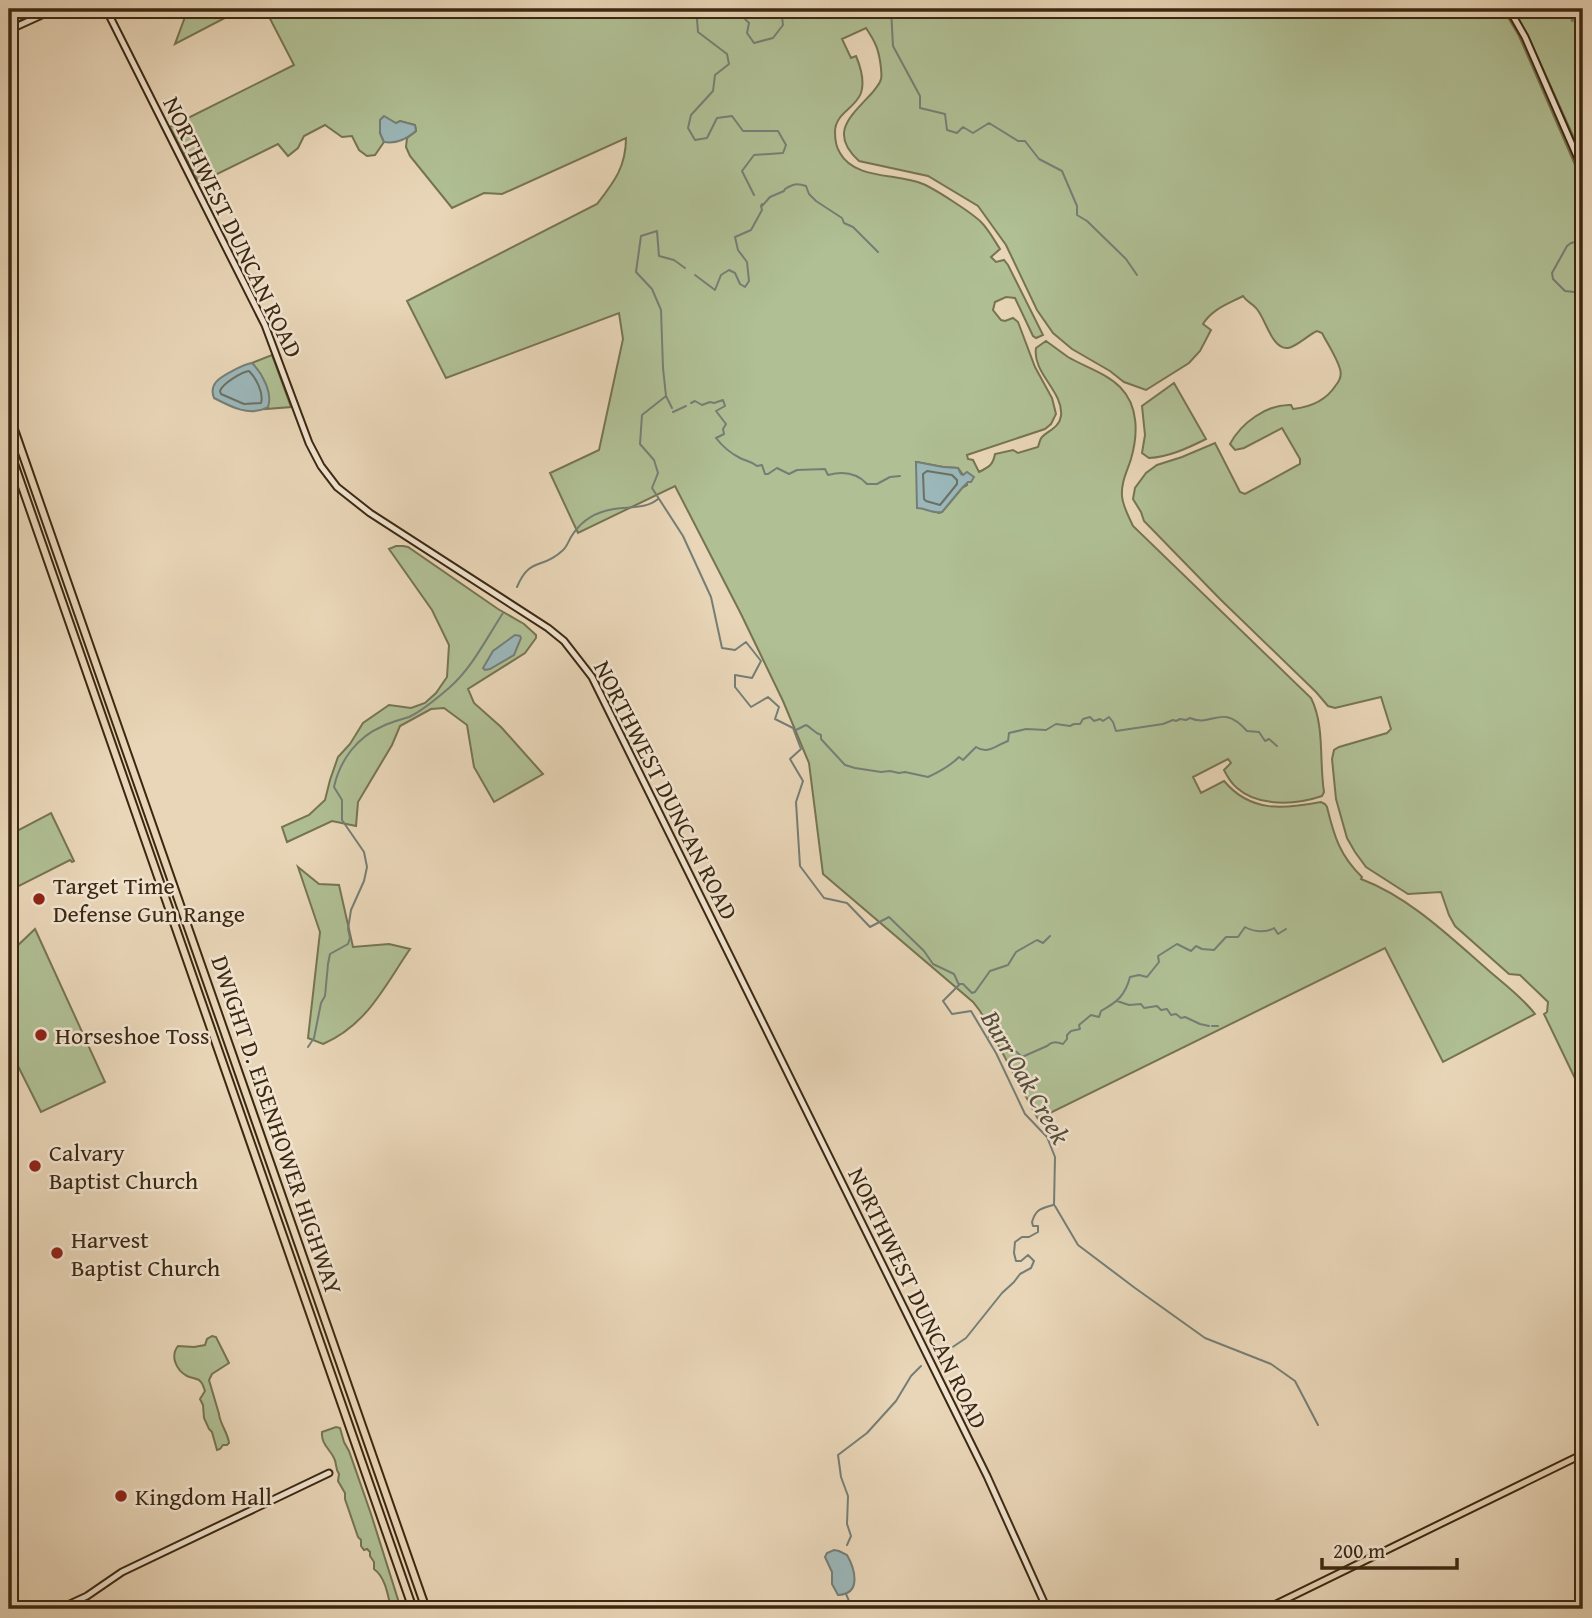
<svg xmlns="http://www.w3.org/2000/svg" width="1592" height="1618" font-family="'Gentium Book Plus',serif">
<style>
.green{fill:#b0bf94;stroke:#767452;stroke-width:2;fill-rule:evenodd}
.water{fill:#9bb7b9;stroke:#757e76;stroke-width:2}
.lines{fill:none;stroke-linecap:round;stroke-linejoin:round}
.shore{stroke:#6b7065;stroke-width:2}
.stream{stroke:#757e76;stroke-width:2}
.secondary-casing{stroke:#3b2811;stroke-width:9}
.primary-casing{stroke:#3b2811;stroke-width:9}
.highway-casing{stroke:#3b2811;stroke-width:10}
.secondary{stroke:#f1e4d1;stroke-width:5}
.primary{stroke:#e9d6b8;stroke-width:5}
.highway{stroke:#e9d6b8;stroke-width:6}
.poi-dot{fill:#8f2418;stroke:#f1e4d1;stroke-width:2.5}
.labels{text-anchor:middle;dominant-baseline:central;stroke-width:5;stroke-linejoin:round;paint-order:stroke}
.street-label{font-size:24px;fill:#3b2811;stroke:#f1e4d1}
.poi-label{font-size:24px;fill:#3b2811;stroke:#f1e4d1;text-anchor:start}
.water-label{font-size:26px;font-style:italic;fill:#534c3b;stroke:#f1e4d1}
</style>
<rect width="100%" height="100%" fill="#e9d6b8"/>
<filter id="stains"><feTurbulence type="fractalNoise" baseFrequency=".00286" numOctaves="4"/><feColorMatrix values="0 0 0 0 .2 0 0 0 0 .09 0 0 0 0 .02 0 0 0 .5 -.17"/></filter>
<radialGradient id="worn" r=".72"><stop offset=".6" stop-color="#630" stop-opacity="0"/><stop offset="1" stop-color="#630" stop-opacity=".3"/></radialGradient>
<path class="green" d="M188 9H242L175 44Z
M265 9H1503L1519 36 1583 183V1095L1544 1014 1547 1012 1548 1002 1520 975 1509 974 1455 926 1449 915 1441 892 1408 894 1366 867 1355 852 1347 838 1336 799 1332 759 1334 750 1339 747 1387 733 1391 729 1381 697 1335 708 1328 706 1316 692 1220 599 1144 521 1141 512 1133 499 1135 488 1146 473 1157 465 1182 457 1215 443 1240 492 1245 494 1300 464V459L1282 428 1244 448 1235 450 1230 444C1241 423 1267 404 1291 405L1293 409C1311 407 1326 401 1336 385 1340 380 1342 375 1340 369 1337 358 1327 343 1322 333L1317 331C1308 335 1296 347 1288 348 1271 350 1265 315 1255 307 1250 302 1247 302 1243 296 1228 304 1212 309 1203 324L1211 330 1200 351 1189 363 1146 390 1124 382 1110 371 1072 349 1053 333 1037 310 1006 245 978 206 928 176 859 161C828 133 851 116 872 93 875 89 880 84 881 79 882 76 881 71 881 68 879 50 876 43 866 28L842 39 851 58 856 56C861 68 865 81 861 93 855 109 835 113 835 132 835 140 836 147 840 153 855 180 897 173 923 184 935 189 972 213 981 222 989 230 994 240 1000 249L991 257 996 262 1004 260 1008 265 1043 335 1036 338 1033 336 1015 298 1006 297 995 302 993 310 1001 320 1005 321 1013 318 1018 322 1035 367 1052 398 1056 414 1051 424 1045 429 967 455 968 459 973 460 979 472C989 467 993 465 995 454L1013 450 1018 453 1038 447C1039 444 1040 439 1042 437 1049 430 1059 428 1061 416 1064 392 1032 373 1036 348L1046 341C1053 346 1061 352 1068 357 1085 367 1106 373 1120 387 1139 406 1138 435 1131 459 1127 472 1121 482 1122 496 1123 507 1129 517 1133 526L1311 698C1325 726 1319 761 1324 792L1322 796C1296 805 1258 807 1237 788 1231 783 1227 776 1224 770L1231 763 1228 759 1193 777 1201 793 1224 781C1251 813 1284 809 1321 802L1325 804 1327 807C1334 836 1340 856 1362 877L1361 879C1409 897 1449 936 1488 970 1504 984 1522 997 1535 1014L1443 1062 1385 948 1038 1119 980 1011 973 1002 823 874 809 763 783 701 741 614 675 486 578 533 550 473 599 450 623 339 619 313 446 378 407 301 597 204C614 182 626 167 626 138L502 194 484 193 452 208 410 156 406 147 407 138 416 131 415 125 400 121 380 133 384 142 375 155 367 156 359 150 352 136 342 137 325 125 304 136 298 148 288 156 278 144 199 183 170 127 294 65ZM916 462 943 467 958 468 963 475 967 485 962 488 942 512 939 513 925 508Z
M1513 9H1583V158L1529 38Z
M272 355 291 407 266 409 268 407 261 375 252 363Z
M1174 383 1206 439C1188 448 1169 457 1149 458L1142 453 1145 435 1142 406Z
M396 546H403L408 547 498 609 524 624 536 635V638L525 653 468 689 474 703 501 727 543 774 494 802 474 767 467 725 444 708 431 709 400 726 392 745 358 802 356 826 332 821 287 842 282 827 309 815 325 800 330 780 338 757 350 744 363 723 389 705 411 708 425 703 436 693 447 677 449 645 432 610 389 549Z
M51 813 74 861 72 862 70 860 15 888 9 875V835Z
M298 867 319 884 339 885 353 947 389 944 410 949C384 987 367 1025 323 1044L308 1038 320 932Z
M35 929 105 1082 41 1112 16 1062H9V956L12 951Z
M212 1336 216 1337 229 1363 212 1374 209 1380 219 1414C220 1424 228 1433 229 1443L227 1445H223L220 1449 217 1450 212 1432 209 1429 204 1418 203 1405 200 1399 205 1391C203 1386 203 1383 199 1380 195 1378 191 1378 187 1376 176 1370 170 1356 178 1346L194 1347 205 1345 207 1339Z
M336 1427 340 1428 344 1442 349 1451 371 1514 401 1609H391C388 1596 386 1578 374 1569V1562L370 1556V1552L367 1549 364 1550 361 1546V1540L358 1537 345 1499V1493L338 1481 339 1474C335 1468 337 1464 334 1458 329 1448 321 1444 322 1432Z"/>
<path class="water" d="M384 116 396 123 400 121 415 125 416 131C406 139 397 144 384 142L380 133V120Z
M252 363C262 373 273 393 268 407 250 417 231 407 214 398 212 393 212 387 216 382 221 376 244 364 252 363Z
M917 462 943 467 958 468 961 474 963 475 967 472 974 477 971 482H968L962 488 942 512C934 514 925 508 917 508L916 463Z
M515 635 520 636 521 638 514 655 490 669 485 670 483 668 493 651Z
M834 1550 839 1551 847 1555C855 1569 862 1594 838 1595L832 1584V1572L825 1557 827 1553Z"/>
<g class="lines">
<path class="shore" d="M249 371C256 378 264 393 261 403L244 404 221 394 220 391C223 383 242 372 249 371Z
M927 471 952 475 957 480V484L940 505 926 501 924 499 923 474Z"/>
<path class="stream" d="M709 9 697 19 698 32 727 54 729 64 715 75 713 91 691 115 688 128 695 140 707 138 717 118 732 116 743 131H778L786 145 783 153 754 155 742 171 754 195
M712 9 739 13 749 23 747 33 754 43 773 38 783 25 781 9
M891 9 893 46 920 96V108L945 114 947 130 957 133 963 127 973 133 989 123 1018 141H1025L1039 159 1062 171 1077 206V215L1087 221 1126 259 1137 275
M1571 9 1570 11 1572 21 1583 17
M762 206 770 197 784 191 785 189C793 184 797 183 806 186L809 194 816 201 842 218 844 223 853 227 878 252
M1583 240 1571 243 1567 246 1552 273 1553 279 1565 291 1583 293
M685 268 674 260 659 256 657 231 641 236 636 272 652 289 661 310 663 368 666 396 642 415 640 444 654 460 658 473 652 488 683 536 711 597 722 648 735 650 746 642 761 661 752 678 735 675V687L751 707 768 697 779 707 775 719 793 728 801 749 790 759 803 781 796 802 800 866 824 898 847 903 870 927 889 917 924 951 933 964 954 974 959 985 943 1001 952 1014 971 1011 996 1053 1025 1114 1047 1137 1055 1157 1054 1205
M695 275 715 290 721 275 729 270 735 273 740 284 745 287 749 281 747 262 738 250 735 237 751 230 762 210 761 206 762 204
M666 396 672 408
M691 403 695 401 702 405 710 402 714 403 723 400 725 406 716 411 726 424 723 429 724 434 716 438C723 447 730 453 740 458 746 461 751 461 757 466L762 465 765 474H768L777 468 789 474 797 470 825 469 828 475C843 471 857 473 867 484H877L890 477 900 476
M673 412 686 406
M517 587C530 556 542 570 562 551 567 547 568 542 571 537 579 524 590 515 605 511 622 505 644 511 658 499
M796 730 806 725C812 728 814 733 821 735V739L845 765 855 768 881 772 890 771 899 773 905 772 928 777C939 772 950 766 959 757L963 760 976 747C988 755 996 745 1008 741L1009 733 1026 729 1046 730 1056 724 1070 726 1074 724H1080L1083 719 1090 717 1094 721 1100 719 1103 721 1109 717 1113 722 1116 731 1163 724 1173 720 1176 721 1180 719 1186 720 1190 718C1213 728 1221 702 1247 731L1259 732 1265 741 1269 739 1277 746
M959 984H963L972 993 975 992 990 971 1008 965 1016 952 1037 940 1043 943 1050 936
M1117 1001 1129 1005 1141 1004 1144 1008 1157 1006 1161 1010 1167 1009 1171 1015 1176 1014 1181 1018 1185 1017 1200 1024 1209 1026
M1212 1026H1218
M989 1037C1003 1041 1012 1047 1022 1057L1047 1046C1052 1041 1057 1042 1063 1044L1067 1039V1035L1071 1031 1080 1029 1079 1025 1091 1015 1099 1017 1101 1011C1117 1002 1125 996 1130 977L1139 975 1147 977 1159 962 1158 956 1177 944 1191 951 1196 946 1202 949 1214 950 1226 937H1238L1245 927C1254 932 1266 933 1274 928L1278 934 1286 929
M308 1047 314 1038 321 1003 325 996 328 964 330 954 348 944 350 938 348 929 351 910 364 881 367 867 364 852 342 820V800L334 787C340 760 357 737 383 726 391 722 400 720 409 717 424 710 436 699 449 688 472 668 486 639 503 613
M1055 1206 1078 1245 1135 1288 1205 1338 1271 1364 1295 1381 1318 1425
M941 1355 966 1338 1002 1293 1014 1282 1020 1274 1031 1268 1034 1261 1028 1255 1021 1261H1016L1014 1253 1015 1242 1022 1237H1029L1038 1232V1226H1033L1032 1222C1036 1209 1040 1209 1053 1205
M847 1545 851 1536 847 1524 848 1496 841 1477 838 1455 867 1433 896 1401 911 1376 921 1366
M846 1594 849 1601"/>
<defs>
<path id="secondary" d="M106 9 265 325 309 443 321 466 337 487 370 513 548 628 564 641 592 677 987 1476 1047 1609
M1509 9 1525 37 1583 170
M9 22 36 9
M9 30 55 9
M59 1609 87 1596 122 1572 329 1473"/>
<path id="primary" d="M1266 1609 1583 1454"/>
<path id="highway" d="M9 415 426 1609
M9 449 413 1609"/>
</defs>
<use href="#secondary" class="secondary-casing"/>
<use href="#primary" class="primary-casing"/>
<use href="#highway" class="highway-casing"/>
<use href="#secondary" class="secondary"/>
<use href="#primary" class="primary"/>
<use href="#highway" class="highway"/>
</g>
<g class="poi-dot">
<circle cx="39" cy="899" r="7"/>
<circle cx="41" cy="1035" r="7"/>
<circle cx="35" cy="1166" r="7"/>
<circle cx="57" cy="1253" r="7"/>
<circle cx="121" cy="1496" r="7"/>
</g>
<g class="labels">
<g class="street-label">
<text transform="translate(233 227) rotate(64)">NORTHWEST DUNCAN ROAD</text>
<text transform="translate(666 790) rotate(63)">NORTHWEST DUNCAN ROAD</text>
<text transform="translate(277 1125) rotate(71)">DWIGHT D. EISENHOWER HIGHWAY</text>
<text transform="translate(918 1298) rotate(64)">NORTHWEST DUNCAN ROAD</text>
</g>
<g class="poi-label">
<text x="53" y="885">Target Time<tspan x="53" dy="28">Defense Gun Range</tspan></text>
<text x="55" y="1035">Horseshoe Toss</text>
<text x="49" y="1152">Calvary<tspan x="49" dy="28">Baptist Church</tspan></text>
<text x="71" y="1239">Harvest<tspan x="71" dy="28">Baptist Church</tspan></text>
<text x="135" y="1496">Kingdom Hall</text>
</g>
<g class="water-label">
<text transform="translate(1026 1077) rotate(60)">Burr Oak Creek</text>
</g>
</g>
<rect width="1592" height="1618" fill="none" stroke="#e9d6b8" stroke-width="35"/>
<rect x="10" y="10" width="1571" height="1597" fill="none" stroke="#3b2811" stroke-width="3.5"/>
<rect x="18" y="18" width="1557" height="1583" fill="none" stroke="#3b2811" stroke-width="2"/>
<path d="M1322 1558v10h135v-10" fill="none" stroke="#3b2811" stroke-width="3.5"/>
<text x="1333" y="1558" font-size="21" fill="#3b2811" stroke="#f1e4d1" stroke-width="5" paint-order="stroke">200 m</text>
<rect width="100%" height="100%" filter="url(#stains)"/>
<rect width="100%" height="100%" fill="url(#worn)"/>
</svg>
